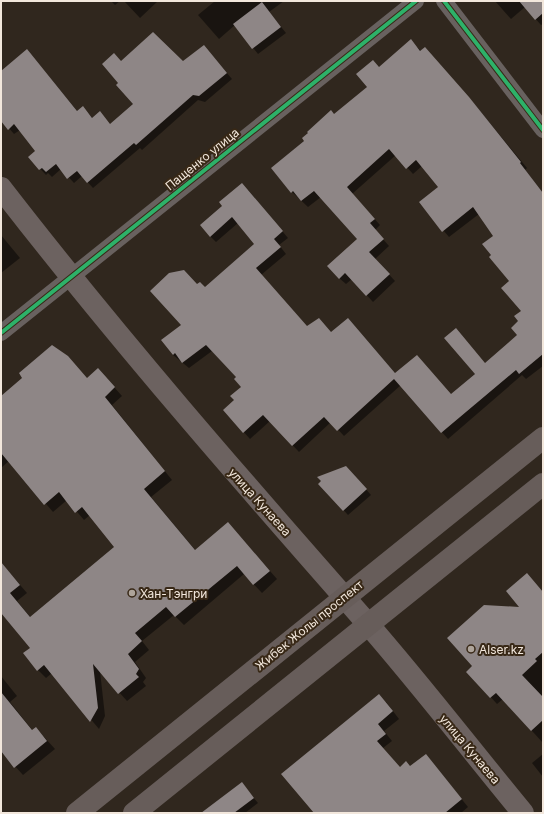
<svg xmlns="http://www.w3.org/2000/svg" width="544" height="814" font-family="Inter,sans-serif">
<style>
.shadow{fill:#0007}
.building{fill:#8e8686}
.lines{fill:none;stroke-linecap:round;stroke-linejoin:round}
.street{stroke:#68615f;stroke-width:16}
.secondary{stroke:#6c6260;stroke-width:22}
.highway{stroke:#675d5a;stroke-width:22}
.cycleway-casing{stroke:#382816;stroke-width:6}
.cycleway{stroke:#2db169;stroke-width:4}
.poi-dot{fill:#aea49a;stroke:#382816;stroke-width:1.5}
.labels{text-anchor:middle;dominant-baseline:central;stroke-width:4;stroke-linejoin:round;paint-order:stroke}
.street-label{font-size:12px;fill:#f2e7dc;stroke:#382816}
.poi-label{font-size:12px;fill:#f2e7dc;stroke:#382816;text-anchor:start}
</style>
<rect width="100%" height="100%" fill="#30271e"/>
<path class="shadow" d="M111 1H120L115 5Z
M124 1H158L140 18Z
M215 1H284L269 12 286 33 258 54 235 25 219 39 198 15Z
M495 1H543V24L541 25 525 7 511 19Z
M417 47 475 105 527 168 525 170 543 193V366L526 379 522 375 448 439 401 385 344 436 331 422 299 452 270 421 250 439 224 410 235 400 242 387 237 377 212 351 189 368 173 355 163 340 183 325 197 285 205 288 255 244 238 223 216 242 210 236 248 190 288 238 279 245 286 254 261 275 307 327 331 333 348 319 396 374 451 395 519 335 522 311 494 236 479 214 449 237 420 203 439 187 422 166 413 174 396 155 352 194 380 225 375 230 389 246 375 259 395 281 373 302 352 279 346 284 339 278 359 240 321 197 308 207 292 192 272 168 368 87 379 68Z
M209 52 232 79 205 102 198 100 142 150 140 148 93 188 82 176 74 183 61 169 52 177 48 173 46 175 29 157 36 151 20 130 14 134 1 119V72L32 56 78 112 88 113 93 119 111 125 135 104 119 83 121 62H182Z
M1 235 20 258 1 273Z
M106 378 122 396 112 405 172 480 151 497 196 551 235 531 277 579 262 593 244 574 184 625 174 615 142 641 149 650 135 662 146 678 143 682 146 686 127 701 100 671 105 716 99 729 52 673 46 678 38 670 31 648 1 612V563L27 593 17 601 31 618 116 547 90 515 84 520 67 500 53 512 9 461 1 468V397L88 379Z
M351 472 371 495 348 515 320 484Z
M543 593V743L503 699 497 704 468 672 521 608Z
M1 676 17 696 10 702 33 731 36 728 55 749 23 775 3 753 1 754Z
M386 702 399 719 384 731 392 741 383 748 400 768 411 767 426 755 468 807 461 813H315Z
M543 754V777L532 763Z
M241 783 258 803 245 813H202Z"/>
<path class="building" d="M519 1H543V13L535 20Z
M262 2 281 27 252 49 233 24Z
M153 32 183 61 204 45 227 73 199 96 193 95 136 145 134 143 87 183 77 171 67 179 56 164 46 172 42 168 39 170 28 157 35 151 14 124 8 130 1 121V71L27 49 77 111 83 106 92 118 100 111 110 124 133 104 116 85 118 83 102 64 114 53 121 61Z
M411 39 420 51 425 47 469 97 521 162 520 163 543 193V354L519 374 516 370 441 433 394 379 337 431 324 417 292 446 263 415 243 433 223 410 234 400 230 396 241 387 234 379 236 377 206 345 182 363 175 353 173 355 161 340 181 325 150 291 169 273 184 270 197 284 200 282 205 287 254 244 232 217 210 237 200 225 222 206 219 202 242 183 283 231 274 239 281 247 256 268 307 326 319 318 331 332 348 318 395 373 417 355 451 394 475 374 444 338 456 328 485 363 517 335 511 328 518 321 514 316 521 311 501 288 509 281 489 257 491 255 482 244 493 236 473 207 442 232 419 202 438 187 416 160 406 169 389 149 347 187 375 219 370 223 384 239 369 252 390 274 366 296 345 273 339 279 327 266 357 239 314 191 301 201 293 191 291 193 271 168 304 141 302 138 308 133 307 132 331 110 334 114 367 87 356 74 373 60 379 67Z
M52 345 68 356 87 378 98 368 115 387 105 397 165 471 144 489 195 550 228 522 270 571 253 585 237 566 175 617 166 607 135 633 142 641 128 654 139 669 136 674 139 677 118 694 93 664 98 708 90 722 44 665 37 671 23 653 30 648 1 613V562L20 585 10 593 30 617 114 547 82 507 75 513 59 492 44 505 1 453V396L22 378 19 373Z
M346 466 367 489 343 511 318 484 321 481 317 477Z
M527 573 543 592V652L535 659 537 661 522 675 543 697V720L531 731 496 693 490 698 466 672 472 666 447 638 484 605 519 607 506 591Z
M1 692 32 730 36 727 47 741 14 768 1 751Z
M379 694 393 711 378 724 386 734 377 741 400 767 406 761 410 766 426 754 462 799 445 813H314L281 774Z
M242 782 254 798 234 813H201Z"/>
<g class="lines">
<path class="street" d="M444 1 543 130
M1 333 416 1"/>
<path class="secondary" d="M1 188C117 338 242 481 367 623 421 685 471 750 523 813"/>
<path class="highway" d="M77 813 543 438
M134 813 543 484"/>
<defs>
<path id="cycleway" d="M444 1 543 130
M1 333 416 1"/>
</defs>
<use href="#cycleway" class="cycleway-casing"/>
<use href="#cycleway" class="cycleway"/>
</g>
<g class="poi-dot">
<circle cx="132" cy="593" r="4"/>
<circle cx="471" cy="649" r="4"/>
</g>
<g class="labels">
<g class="street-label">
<text transform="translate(202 159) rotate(-39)">Пащенко улица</text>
<text transform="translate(260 502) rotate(48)">улица Кунаева</text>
<text transform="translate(309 625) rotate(-39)">Жибек Жолы проспект</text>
<text transform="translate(470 749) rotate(50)">улица Кунаева</text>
</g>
<g class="poi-label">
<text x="140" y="593">Хан-Тэнгри</text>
<text x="479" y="649">Alser.kz</text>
</g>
</g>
<rect width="544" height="814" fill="none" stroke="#f2e7dc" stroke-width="4"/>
</svg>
